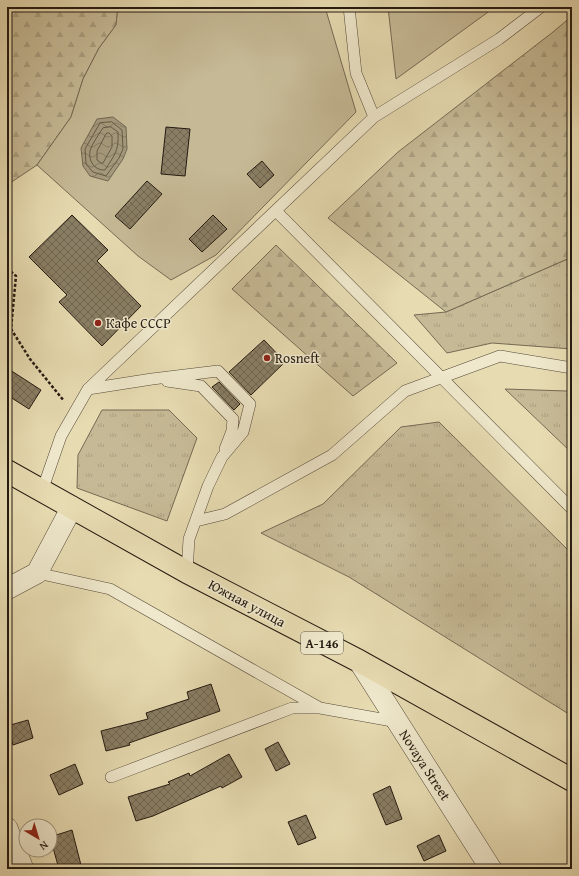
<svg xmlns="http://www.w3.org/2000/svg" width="579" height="876" font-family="'Gentium Book Plus',serif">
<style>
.grass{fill:url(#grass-tufts);stroke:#756a54}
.forest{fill:url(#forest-firs);stroke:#756a54}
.garden{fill:#c6ba96;stroke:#756a54}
.water{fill:url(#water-waves);stroke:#716651}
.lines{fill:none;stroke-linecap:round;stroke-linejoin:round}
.shore{stroke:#645a46;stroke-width:1}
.building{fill:url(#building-cross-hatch);stroke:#241a11}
.lane-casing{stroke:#554a39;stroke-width:12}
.street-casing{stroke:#554a39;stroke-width:22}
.highway-casing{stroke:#241a11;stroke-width:24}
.path{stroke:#241a11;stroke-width:2.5;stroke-dasharray:3 2;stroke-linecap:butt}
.lane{stroke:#efe8cc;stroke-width:11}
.street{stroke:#efe8cc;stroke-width:21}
.highway{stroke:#e7dbb1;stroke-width:22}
.poi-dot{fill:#8f2418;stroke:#efe8cc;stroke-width:1.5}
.labels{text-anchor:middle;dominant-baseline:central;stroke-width:3;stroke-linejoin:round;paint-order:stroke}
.shield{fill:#efe8cc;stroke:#615849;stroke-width:1}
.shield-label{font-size:13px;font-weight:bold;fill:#241a11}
.poi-label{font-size:14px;fill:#241a11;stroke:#efe8cc;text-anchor:start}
.street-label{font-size:14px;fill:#241a11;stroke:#efe8cc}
</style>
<defs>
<pattern id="grass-tufts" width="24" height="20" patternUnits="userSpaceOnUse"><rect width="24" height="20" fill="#c6ba96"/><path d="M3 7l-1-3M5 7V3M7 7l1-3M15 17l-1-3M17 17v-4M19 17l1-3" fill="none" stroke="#aa9f80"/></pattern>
<pattern id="forest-firs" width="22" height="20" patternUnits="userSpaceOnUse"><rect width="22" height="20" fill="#c6ba96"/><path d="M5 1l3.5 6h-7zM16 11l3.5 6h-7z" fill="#aa9f80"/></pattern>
<pattern id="water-waves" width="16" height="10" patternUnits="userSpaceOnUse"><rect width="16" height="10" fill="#a5997b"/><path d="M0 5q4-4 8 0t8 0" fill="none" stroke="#867c63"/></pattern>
<pattern id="building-cross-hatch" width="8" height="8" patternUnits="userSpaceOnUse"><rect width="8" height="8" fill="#897e64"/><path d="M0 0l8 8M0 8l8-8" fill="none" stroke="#706651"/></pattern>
</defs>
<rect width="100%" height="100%" fill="#e7dbb1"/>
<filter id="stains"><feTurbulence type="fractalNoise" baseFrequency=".005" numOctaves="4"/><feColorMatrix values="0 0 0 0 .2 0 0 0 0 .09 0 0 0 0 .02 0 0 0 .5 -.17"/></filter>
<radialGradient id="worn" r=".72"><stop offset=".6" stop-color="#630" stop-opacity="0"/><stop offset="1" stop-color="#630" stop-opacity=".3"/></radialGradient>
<path class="grass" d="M572 257V349L492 343 447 353 414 315 446 312Z
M505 389 567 391 572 393V453Z
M102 410H169L197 438 167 521 77 488 78 455Z
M439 422 572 554V716L349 577 261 533 323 504 401 427Z"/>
<path class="forest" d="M7 7H118L116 25 99 48 83 79 71 117 37 165 7 185Z
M572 16V257L446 312 328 218 398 152 553 32Z
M276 245 397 363 353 396 232 289Z"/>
<path class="garden" d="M118 7H325L356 112 216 255 171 280 138 256 37 165 71 117 83 79 99 48 116 25Z
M388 7H495L396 79Z"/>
<path class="water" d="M113 117 126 127 127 149 123 159 108 181 90 176 83 166 81 148 97 119Z"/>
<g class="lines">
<path class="shore" d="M112 122 122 130 123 149 119 158 106 176 93 172 86 164 85 149 100 123Z
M111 127 118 132C119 151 115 154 105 170 95 171 88 161 90 151 92 144 99 134 103 128Z
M109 133 112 136V147L103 163H101L97 160V151L106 134Z"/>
</g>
<path class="building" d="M166 127 190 129 185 176 161 174Z
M262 161 274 175 260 188 247 174Z
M147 181 162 194 130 229 115 216Z
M72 215 108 250 97 261 141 306 102 346 59 302 67 295 29 257Z
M213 215 227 229 202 252 189 239Z
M264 340 285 362 251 395 229 372Z
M7 368 41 390 29 409 7 395Z
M219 382 240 404 234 410 212 387Z
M211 684 220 711 129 743 130 745 106 751 101 731 148 719 146 713 189 699 187 692Z
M28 720 33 738 13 745 7 726Z
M278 742 290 764 276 771 265 749Z
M229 754 242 777 222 788 221 786 153 816 136 821 128 797 170 784 168 782 189 773 190 776Z
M75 764 83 784 59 795 50 775Z
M390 786 402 819 386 825 373 794Z
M306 815 316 838 298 845 288 822Z
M72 830 82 869H59L50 837Z
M439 835 446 851 424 861 417 846Z"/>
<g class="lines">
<defs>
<path id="lane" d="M349 7 356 73 374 117
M276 211 572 509
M167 381 201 386 233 419 232 431 225 449
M88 389 374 117 499 39 541 7
M42 491 61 436 88 389 152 379 218 371 250 404 243 432 222 457 208 486 189 539 187 572
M196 521 225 514 332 455 405 391 500 356 572 368
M37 573 110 589 320 708
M111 777 292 708H320L398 722"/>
<path id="street" d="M7 589 37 573 72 507
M359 661 491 869
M7 828 23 869"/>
<path id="highway" d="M7 471 187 572 359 661 572 780"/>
</defs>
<use href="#lane" class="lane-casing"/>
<use href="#street" class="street-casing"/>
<use href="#highway" class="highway-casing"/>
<path class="path" d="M7 268 16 276 11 329 30 359 64 401"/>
<use href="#lane" class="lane"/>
<use href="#street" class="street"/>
<use href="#highway" class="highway"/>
</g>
<g class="poi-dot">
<circle cx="98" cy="323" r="4"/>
<circle cx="267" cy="358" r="4"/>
</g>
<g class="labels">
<rect class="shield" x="301" y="632" width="42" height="22" rx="3"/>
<g class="shield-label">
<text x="322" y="643">А-146</text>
</g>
<g class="poi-label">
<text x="106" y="323">Кафе СССР</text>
<text x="275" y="358">Rosneft</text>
</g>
<g class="street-label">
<text transform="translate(247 603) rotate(28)">Южная улица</text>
<text transform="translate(425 765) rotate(57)">Novaya Street</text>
</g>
</g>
<rect width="579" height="876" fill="none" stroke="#e7dbb1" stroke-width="24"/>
<rect x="8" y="8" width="563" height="860" fill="none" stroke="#241a11" stroke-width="2"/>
<rect x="12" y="12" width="555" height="852" fill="none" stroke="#241a11"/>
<g transform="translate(38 838) rotate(142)"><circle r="19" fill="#efe8cc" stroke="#9e9681"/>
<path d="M0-3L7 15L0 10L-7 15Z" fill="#8f2418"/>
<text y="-6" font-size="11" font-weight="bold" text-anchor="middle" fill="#241a11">N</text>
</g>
<rect width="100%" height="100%" filter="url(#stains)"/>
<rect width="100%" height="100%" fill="url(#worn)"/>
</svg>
